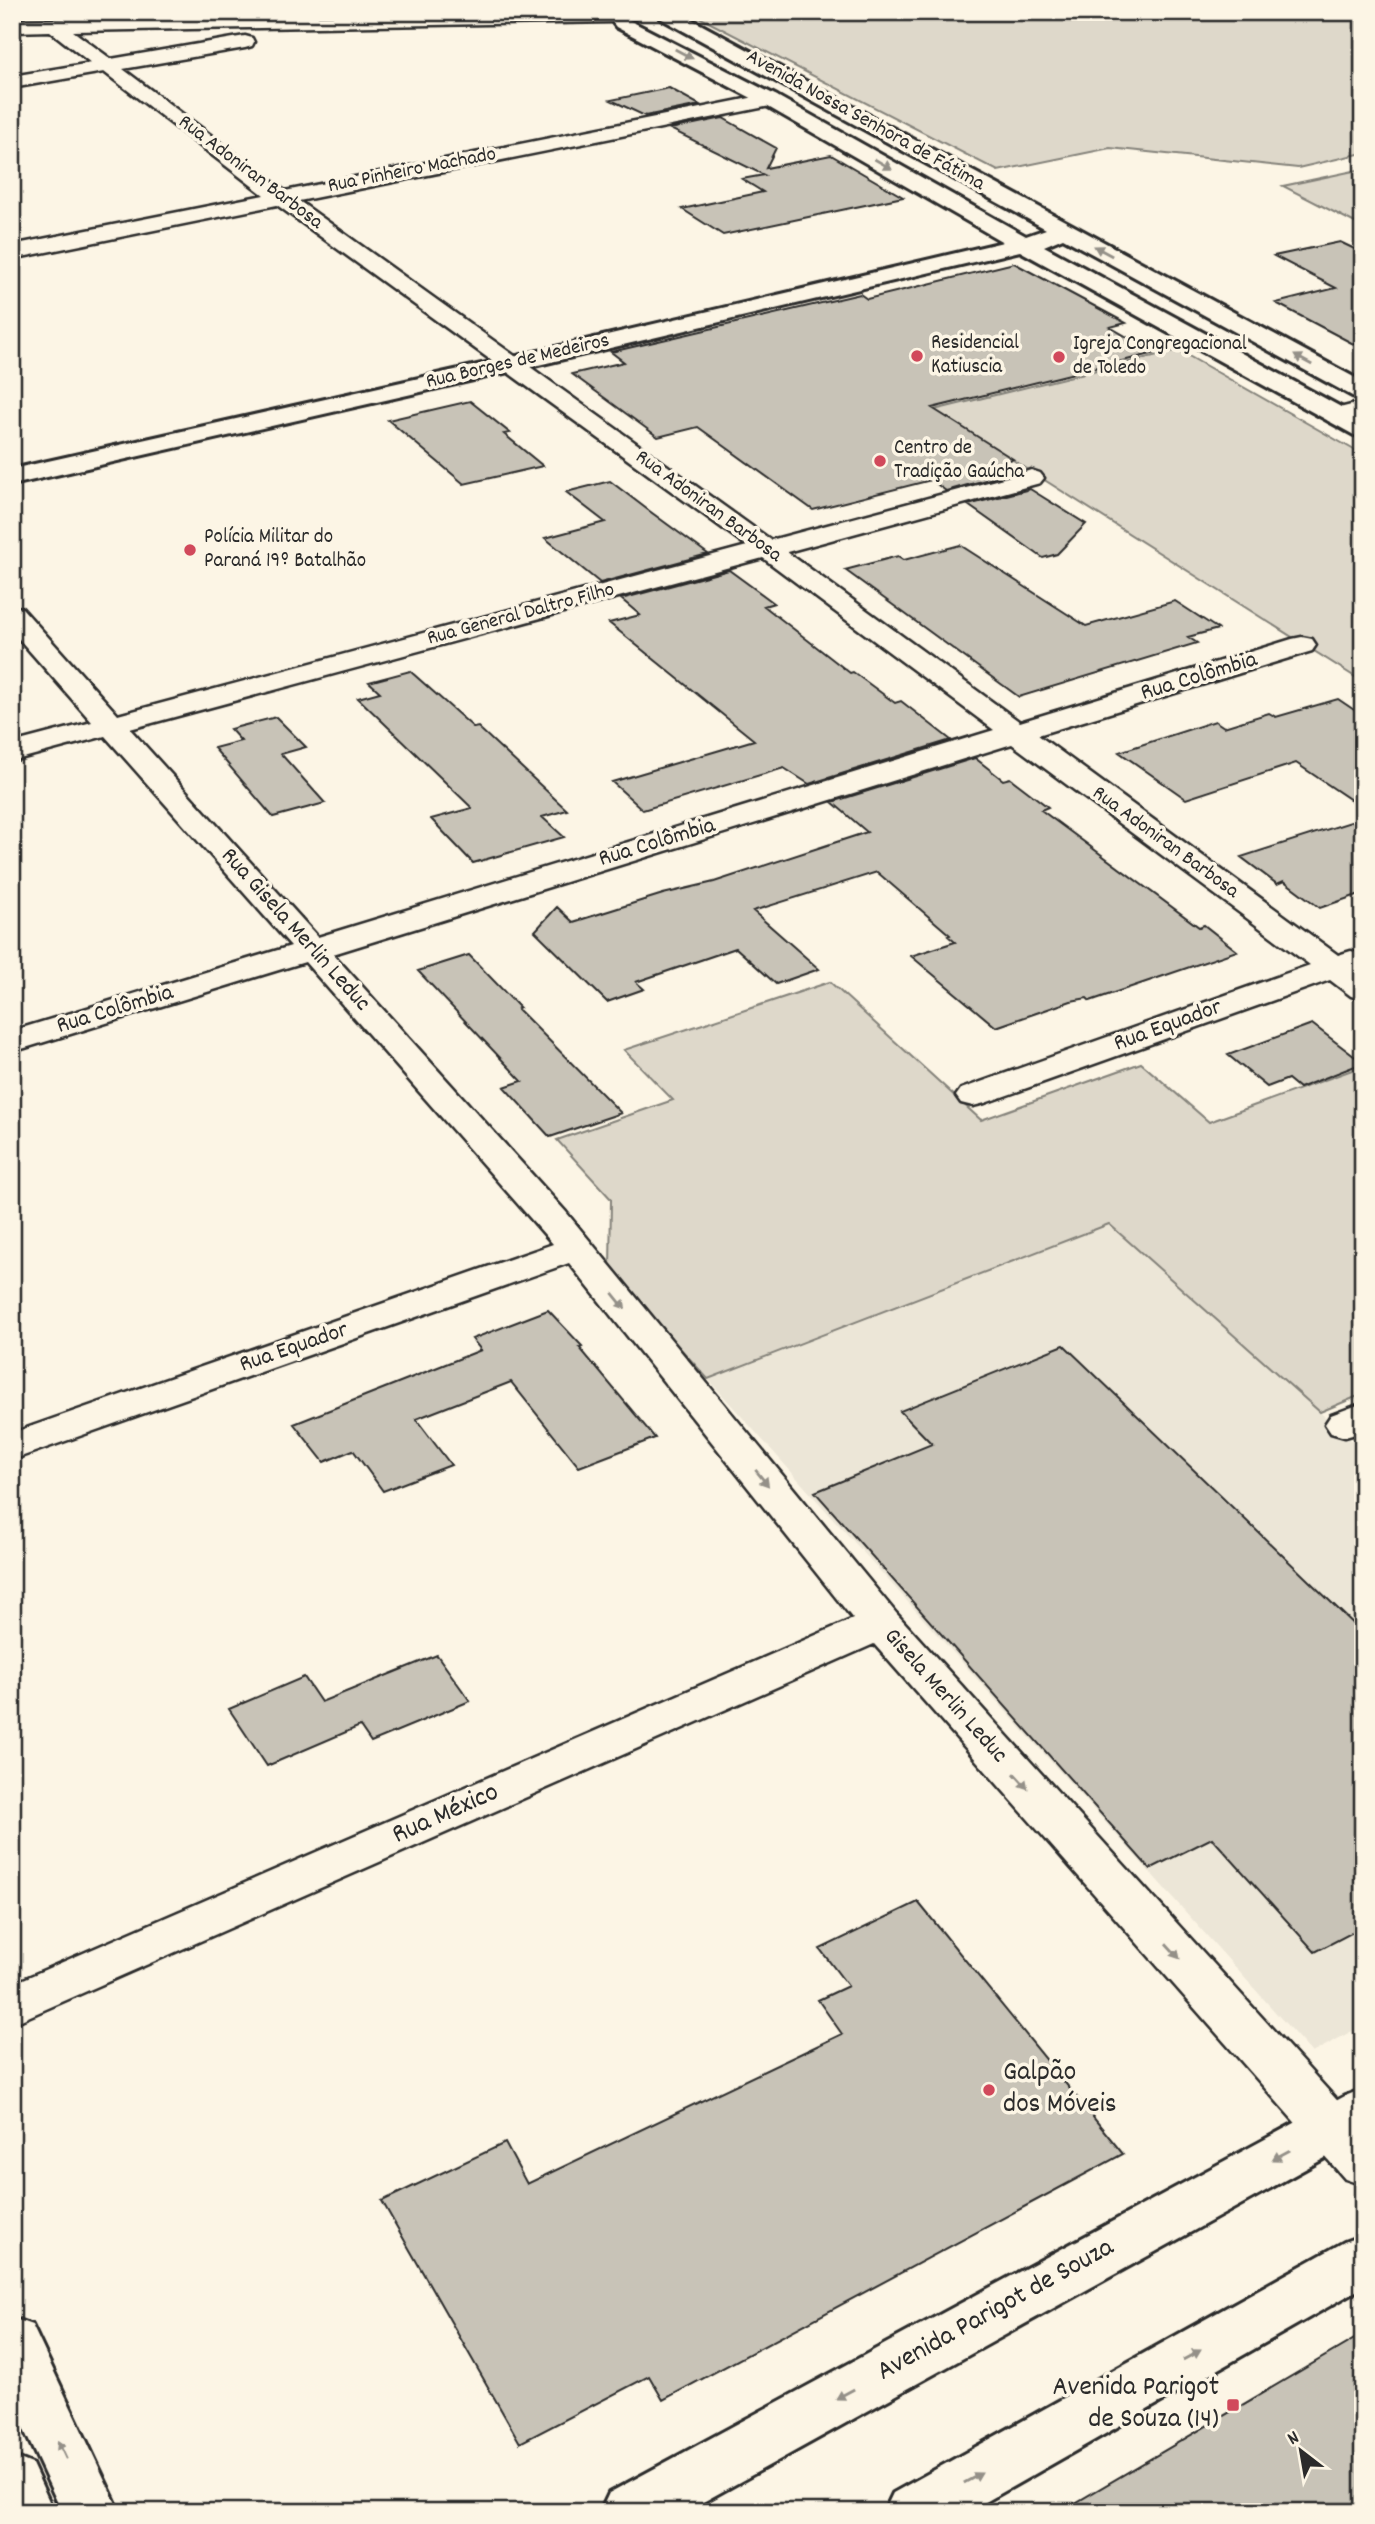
<svg xmlns="http://www.w3.org/2000/svg" width="1375" height="2524" font-family="Dekko,sans-serif">
<style>
.built{fill:#ece6d7}
.green{fill:#ded8ca;stroke:#84827a;stroke-width:2}
.building{fill:#c8c3b7;stroke:#2b2b2b;stroke-width:2}
.lines{fill:none;stroke-linecap:round;stroke-linejoin:round}
.minor-casing{stroke:#2b2b2b;stroke-width:5}
.tertiary-casing{stroke:#2b2b2b;stroke-width:6}
.primary-casing{stroke:#2b2b2b;stroke-width:6}
.minor{fill:#fcf5e5;fill-rule:evenodd}
.tertiary{fill:#fcf5e5;fill-rule:evenodd}
.primary{fill:#fcf5e5;fill-rule:evenodd}
.oneway{fill:#949088}
.poi-dot{fill:#d1495b;stroke:#fcf5e5;stroke-width:2.5}
.labels{text-anchor:middle;dominant-baseline:central;stroke-width:7;stroke-linejoin:round;paint-order:stroke}
.far-street-label{font-size:21px;fill:#2b2b2b;stroke:#fcf5e5}
.far-poi-label{font-size:21px;fill:#2b2b2b;stroke:#fcf5e5;text-anchor:start}
.street-label{font-size:24px;fill:#2b2b2b;stroke:#fcf5e5}
.near-street-label{font-size:28px;fill:#2b2b2b;stroke:#fcf5e5}
.near-poi-label{font-size:28px;fill:#2b2b2b;stroke:#fcf5e5;text-anchor:start}
</style>
<rect width="100%" height="100%" fill="#fcf5e5"/>
<filter id="ink" filterUnits="userSpaceOnUse"><feTurbulence type="fractalNoise" baseFrequency=".0143" numOctaves="2"/><feDisplacementMap in="SourceGraphic" scale="14" xChannelSelector="R" yChannelSelector="G"/><feConvolveMatrix kernelMatrix="1 2 1 2 8 2 1 2 1" color-interpolation-filters="sRGB"/></filter>
<g filter="url(#ink)">
<path class="built" d="M1110 1224 1363 1451V2025L1312 2053 708 1379Z"/>
<path class="green" d="M12 12H501L48 19H12Z
M689 12H1363V153L1298 168 1110 148 998 171Z
M1363 169V227L1283 186Z
M1178 350 1363 455V682L934 410Z
M830 982 981 1120 1141 1063 1209 1122 1363 1066V1394L1320 1412 1109 1224 708 1379 610 1271 611 1199 557 1140 673 1100 624 1050Z"/>
<path class="building" d="M669 88 700 105 645 116 611 100Z
M723 118 776 148 766 168 831 155 903 197 723 235 682 209 763 192 742 179 764 175 670 129Z
M1340 242 1363 253V349L1276 303 1336 288 1274 256Z
M1014 263 1126 323 1110 327 1155 353 932 408 1013 459 991 464 1007 474 946 491 931 480 813 510 698 427 658 437 572 374 624 362 611 352 860 294 867 299Z
M470 401 510 433 504 434 543 466 464 484 388 420Z
M610 481 648 510 708 554 600 583 545 538 605 522 566 492Z
M1030 489 1086 524 1057 554 1043 558 968 505Z
M960 545 1086 626 1175 601 1218 629 1188 637 1197 643 1019 697 845 570 898 556 904 560Z
M729 570 774 603 764 606 850 673 853 672 895 703 901 701 951 740 809 784 784 768 643 810 612 782 754 740 609 623 640 615 621 599Z
M410 671 474 728 478 727 567 810 542 817 564 837 473 863 431 819 472 808 358 698 380 692 369 682Z
M1338 699 1363 716V808L1296 763 1186 799 1119 752 1215 721 1224 727 1269 713 1276 717Z
M276 717 306 747 281 754 325 803 273 817 214 748 241 741 230 729Z
M975 758 1003 780 1010 778 1048 807 1041 810 1199 927 1204 925 1237 951 1090 1001 1087 998 1071 1001 996 1027 911 956 955 942 948 936 950 935 877 872 753 911 819 969 776 984 736 948 636 982 644 989 607 1002 535 931 557 907 573 922 663 894 714 882 867 832 832 802Z
M1363 818V893L1320 908 1284 881 1277 884 1241 857Z
M469 955 520 1008 518 1009 621 1113 550 1137 504 1087 522 1081 418 971Z
M1312 1024 1363 1063 1299 1088 1288 1079 1267 1087 1228 1055Z
M548 1310 582 1346 579 1347 655 1438 579 1467 511 1382 416 1419 451 1465 383 1491 353 1450 324 1462 294 1424 481 1350 472 1339Z
M1064 1345 1363 1633V1927L1315 1952 1212 1838 1150 1869 815 1492 932 1444 900 1411Z
M437 1655 470 1701 371 1742 360 1726 267 1766 229 1709 304 1677 321 1702Z
M918 1902 1123 2154 663 2400 649 2376 520 2443 382 2201 505 2143 527 2184 842 2034 818 2000 848 1986 820 1949Z
M1363 2334V2512H1060Z"/>
<g class="lines">
<defs>
<path id="minor" d="M609 12 618 18 616 22 73 31 111 59 245 36 252 38 254 42 252 46 245 48 123 69 285 191 770 94 777 96 780 100 777 104 770 106 299 201 771 540 1022 473 1031 470 1040 473 1044 478 1040 483 787 552 1020 722 1292 639 1302 637 1312 639 1316 645 1312 651 1038 735 1338 955 1351 951 1362 954 1363 967 1358 970 1363 973V999L1351 996 1330 980 985 1103 973 1106 961 1103 956 1096 961 1089 1310 965 1012 744 333 954 566 1212 896 1613 1363 2129V2185L1345 2179 874 1644 12 2024V1984L853 1619 569 1263 12 1460V1433L553 1244 305 962 12 1052V1031L291 946 105 736 12 761V743L92 722 12 631V606L22 608 118 715 747 546 277 205 12 259V245L264 195 104 72 12 88V76L91 63 50 31 12 32V20ZM763 558 994 730 318 937 130 729Z
M1363 402V417L1337 423 1328 421 1325 416 1328 411Z
M1363 1403V1432L1345 1437 1331 1433 1325 1424 1331 1415Z"/>
<path id="tertiary" d="M659 12H678L1363 382V399L1354 397 1063 238 1044 246 1363 419V438L1354 435 1020 251 513 371 12 485V469L513 357 1003 242 763 104 616 27 613 23 616 19 623 17 777 96 1026 236 1046 229 660 18Z
M12 2318 32 2325 120 2512H62L12 2404Z
M12 2456 32 2464 54 2512H12Z"/>
<path id="primary" d="M1363 2089V2137L685 2512H600L609 2493 1345 2096Z
M1363 2235V2287L968 2512H884L893 2493 1344 2242Z"/>
</defs>
<use href="#minor" class="minor-casing"/>
<use href="#tertiary" class="tertiary-casing"/>
<use href="#primary" class="primary-casing"/>
<use href="#minor" class="minor"/>
<use href="#tertiary" class="tertiary"/>
<use href="#primary" class="primary"/>
</g>
<defs><path id="oneway-solid" d="M-6-.8H1V-3.2L6.5 0L1 3.2V.8H-6Z" transform="scale(1.75)"/></defs>
<g class="oneway">
<use href="#oneway-solid" transform="translate(684 54) rotate(28)"/>
<use href="#oneway-solid" transform="translate(883 164) rotate(30)"/>
<use href="#oneway-solid" transform="translate(1103 251) rotate(-151)"/>
<use href="#oneway-solid" transform="translate(1303 360) rotate(-151)"/>
<use href="#oneway-solid" transform="translate(619 1301) rotate(51)"/>
<use href="#oneway-solid" transform="translate(762 1478) rotate(51)"/>
<use href="#oneway-solid" transform="translate(1021 1781) rotate(48)"/>
<use href="#oneway-solid" transform="translate(1173 1951) rotate(48)"/>
<use href="#oneway-solid" transform="translate(1281 2155) rotate(151)"/>
<use href="#oneway-solid" transform="translate(1192 2355) rotate(-29)"/>
<use href="#oneway-solid" transform="translate(845 2394) rotate(151)"/>
<use href="#oneway-solid" transform="translate(62 2450) rotate(-115)"/>
<use href="#oneway-solid" transform="translate(973 2478) rotate(-29)"/>
</g>
</g>
<g class="poi-dot">
<circle cx="917" cy="356" r="7"/>
<circle cx="1059" cy="357" r="7"/>
<circle cx="880" cy="461" r="7"/>
<circle cx="190" cy="550" r="7"/>
<circle cx="989" cy="2090" r="7"/>
<rect x="1226" y="2398" width="14" height="14" rx="3.5"/>
</g>
<g class="labels">
<g class="far-street-label">
<text transform="translate(865 121) rotate(29)">Avenida Nossa Senhora de Fátima</text>
<text transform="translate(412 171) rotate(-11)">Rua Pinheiro Machado</text>
<text transform="translate(250 173) rotate(37)">Rua Adoniran Barbosa</text>
<text transform="translate(518 362) rotate(-13)">Rua Borges de Medeiros</text>
<text transform="translate(708 507) rotate(36)">Rua Adoniran Barbosa</text>
<text transform="translate(521 615) rotate(-15)">Rua General Daltro Filho</text>
<text transform="translate(1165 843) rotate(36)">Rua Adoniran Barbosa</text>
</g>
<g class="far-poi-label">
<text x="931" y="344">Residencial<tspan x="931" dy="24">Katiuscia</tspan></text>
<text x="1073" y="345">Igreja Congregacional<tspan x="1073" dy="24">de Toledo</tspan></text>
<text x="894" y="449">Centro de<tspan x="894" dy="24">Tradição Gaúcha</tspan></text>
<text x="204" y="538">Polícia Militar do<tspan x="204" dy="24">Paraná 19º Batalhão</tspan></text>
</g>
<g class="street-label">
<text transform="translate(1199 677) rotate(-17)">Rua Colômbia</text>
<text transform="translate(657 843) rotate(-17)">Rua Colômbia</text>
<text transform="translate(295 930) rotate(48)">Rua Gisela Merlin Leduc</text>
<text transform="translate(115 1010) rotate(-17)">Rua Colômbia</text>
<text transform="translate(1168 1026) rotate(-20)">Rua Equador</text>
<text transform="translate(294 1348) rotate(-19)">Rua Equador</text>
<text transform="translate(945 1696) rotate(48)">Gisela Merlin Leduc</text>
</g>
<g class="near-street-label">
<text transform="translate(446 1815) rotate(-24)">Rua México</text>
<text transform="translate(996 2311) rotate(-29)">Avenida Parigot de Souza</text>
</g>
<g class="near-poi-label">
<text x="1003" y="2074">Galpão<tspan x="1003" dy="32">dos Móveis</tspan></text>
<text x="1219" y="2389" text-anchor="end">Avenida Parigot<tspan x="1219" dy="32">de Souza (14)</tspan></text>
</g>
</g>
<rect width="1375" height="2524" fill="none" stroke="#fcf5e5" stroke-width="42"/>
<rect x="21" y="21" width="1333" height="2482" fill="none" stroke="#2b2b2b" stroke-width="2.5" filter="url(#ink)"/>
<g transform="translate(1301 2451) rotate(329)" stroke="#fcf5e5" stroke-width="5" paint-order="stroke">
<path d="M0-5L12 26L0 18L-12 26Z" fill="#2b2b2b"/>
<text y="-10" font-size="19" font-weight="bold" text-anchor="middle" fill="#2b2b2b">N</text>
</g>
</svg>
